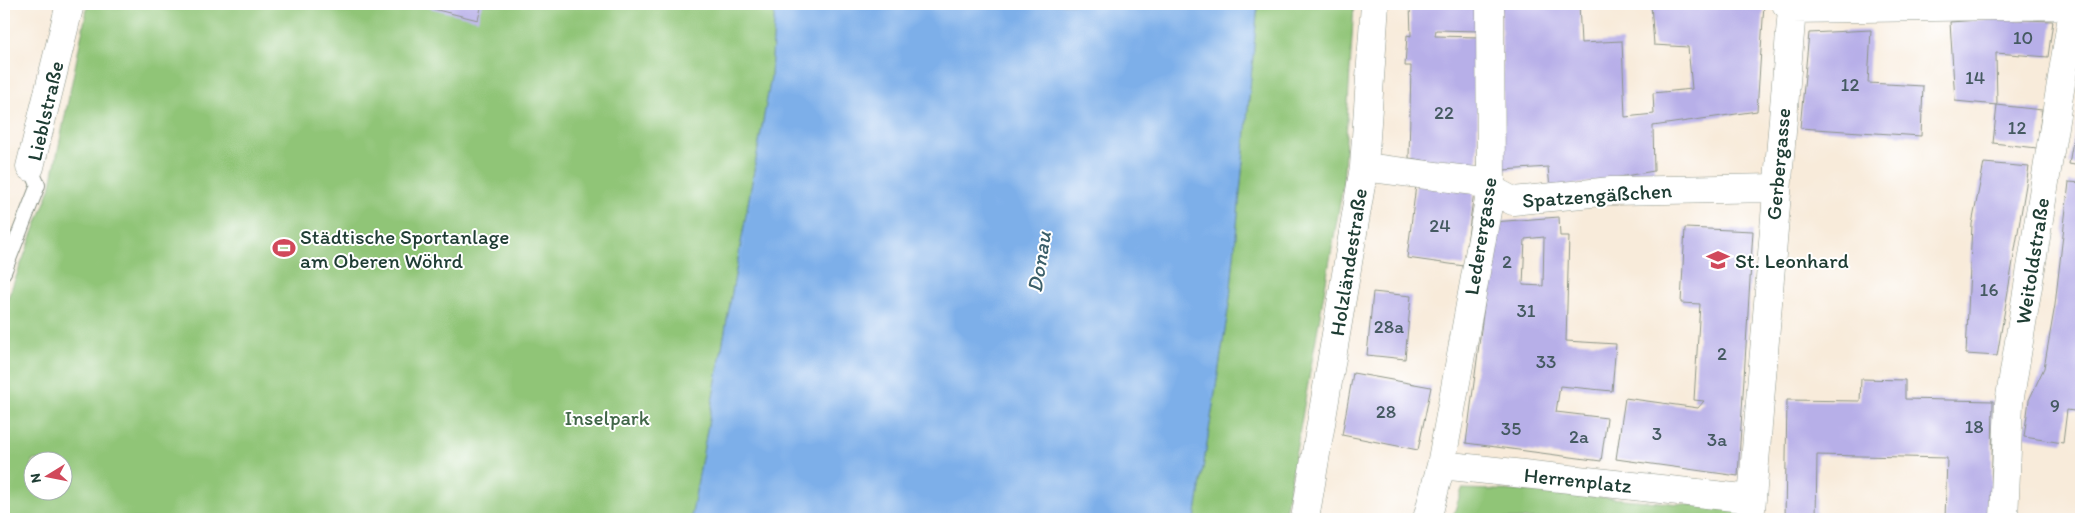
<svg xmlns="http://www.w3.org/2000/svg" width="2085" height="523" font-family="Itim,sans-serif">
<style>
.green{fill:#90c577;stroke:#588156;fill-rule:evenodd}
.water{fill:#7dafe9;stroke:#4e768e}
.building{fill:#b7afe8;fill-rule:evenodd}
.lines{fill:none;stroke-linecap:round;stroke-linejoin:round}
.service-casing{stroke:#8c9487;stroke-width:16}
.minor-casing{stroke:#8c9487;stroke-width:29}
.service{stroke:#fff;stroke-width:14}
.minor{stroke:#fff;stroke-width:28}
.labels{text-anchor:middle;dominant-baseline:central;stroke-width:4;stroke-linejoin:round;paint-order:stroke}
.number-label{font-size:19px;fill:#455a61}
.street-label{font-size:21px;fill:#1f3d34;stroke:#fff}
.poi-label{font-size:21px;fill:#1f3d34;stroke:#fff;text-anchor:start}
.park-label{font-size:21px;fill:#416648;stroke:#fff}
.water-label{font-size:22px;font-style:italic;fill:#3b5f6a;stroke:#fff}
</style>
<rect width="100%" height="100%" fill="#fff"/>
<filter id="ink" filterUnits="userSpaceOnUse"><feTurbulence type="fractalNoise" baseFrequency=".02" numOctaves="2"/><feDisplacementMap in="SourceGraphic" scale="10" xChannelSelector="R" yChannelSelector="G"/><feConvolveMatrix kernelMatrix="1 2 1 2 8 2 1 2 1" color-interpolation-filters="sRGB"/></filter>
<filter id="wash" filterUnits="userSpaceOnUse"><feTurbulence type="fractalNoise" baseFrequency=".0096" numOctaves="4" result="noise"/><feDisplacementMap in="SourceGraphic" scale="20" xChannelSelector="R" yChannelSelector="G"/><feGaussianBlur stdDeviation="1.12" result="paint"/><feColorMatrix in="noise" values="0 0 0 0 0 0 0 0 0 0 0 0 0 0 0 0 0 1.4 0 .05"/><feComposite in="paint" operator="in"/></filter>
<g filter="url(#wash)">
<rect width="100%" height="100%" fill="#f8ebda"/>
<path class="green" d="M88 4H775L771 77 691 519H4V308L50 189ZM32 460H62V490H32Z
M1258 4H1354L1343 186 1284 519H1195L1230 298Z
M1462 489 1529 491 1740 509 1739 519H1452Z"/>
<path class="water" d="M775 4H1258L1230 298 1195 519H691L771 77Z"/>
<g id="blocks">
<path class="building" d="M413 4H482L478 20Z
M1410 4H1479L1480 31 1436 30 1435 36 1479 37 1477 169 1409 158 1411 66H1405L1407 35 1411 36Z
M1501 4H1579L1581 43 1622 41 1625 117 1654 114 1653 93 1692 89 1688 47 1654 45 1651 4H1764L1757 111 1653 126 1654 171 1550 189 1548 167 1504 170Z
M1994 19 2053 21 2048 57 1996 53 1997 105 1955 101 1950 22Z
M1871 30 1868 83 1923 86 1921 136 1800 128 1809 33Z
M2080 100H2081V166L2069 164Z
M1997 105 2042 110 2037 148 1993 143Z
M1984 163 2029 167 1997 356 1966 354 1972 224Z
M2069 182 2081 183V412L2067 410 2063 443 2024 437 2029 400 2044 368 2055 305Z
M1416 185 1474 192 1464 266 1407 258Z
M1559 217 1560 236H1569L1566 341 1616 344 1612 391 1560 386 1556 412 1607 418 1601 461 1466 443 1487 284 1493 222ZM1544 237 1543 286 1523 285 1525 239Z
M1685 228 1753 231 1738 476 1616 459 1625 398 1698 408 1704 401 1694 400 1700 304 1681 303Z
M1373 292 1411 296 1405 359 1367 355Z
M1353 373 1431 387 1418 450 1342 435Z
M1861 379 1905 380V399L1993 401 1991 519H1945L1947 458 1817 455 1816 519H1785L1787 400 1860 401Z"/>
</g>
</g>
<g filter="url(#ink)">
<use href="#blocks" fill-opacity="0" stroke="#8c9487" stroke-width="1"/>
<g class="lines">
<defs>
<path id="service" d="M4 272 38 185 30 167"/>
<path id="minor" d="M1786 4 1792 9 2073 5
M30 167 70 4
M1364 167 1475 181 1513 201 1611 191 1776 188
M1441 465 1491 189 1490 4
M1752 499 1792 9
M1305 519 1364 167 1375 4
M1427 519 1441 465 1752 499 1750 519
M2004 519 2009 403 2074 4"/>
</defs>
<use href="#service" class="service-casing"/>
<use href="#minor" class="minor-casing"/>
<use href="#service" class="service"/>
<use href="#minor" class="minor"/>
</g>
</g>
<defs>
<symbol id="stadium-bare" viewBox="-9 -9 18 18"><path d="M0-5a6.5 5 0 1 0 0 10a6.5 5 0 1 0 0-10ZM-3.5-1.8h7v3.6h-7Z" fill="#d1495b" stroke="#fff" stroke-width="2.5" paint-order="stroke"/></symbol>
<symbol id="school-bare" viewBox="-9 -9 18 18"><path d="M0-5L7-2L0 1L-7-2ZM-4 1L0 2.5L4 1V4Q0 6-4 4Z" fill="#d1495b" stroke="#fff" stroke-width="2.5" paint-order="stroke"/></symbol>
</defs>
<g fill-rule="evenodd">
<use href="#stadium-bare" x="268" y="232" width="32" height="32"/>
<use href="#school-bare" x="1702" y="244" width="32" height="32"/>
</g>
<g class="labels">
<g class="number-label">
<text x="2023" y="37">10</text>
<text x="1975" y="77">14</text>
<text x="1850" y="84">12</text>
<text x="1444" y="112">22</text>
<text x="2017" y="127">12</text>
<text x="1440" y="225">24</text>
<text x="1507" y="261">2</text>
<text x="1989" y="289">16</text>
<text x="1526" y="310">31</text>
<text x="1389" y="326">28a</text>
<text x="1722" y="353">2</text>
<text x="1546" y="361">33</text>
<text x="2055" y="405">9</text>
<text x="1386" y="411">28</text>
<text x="1974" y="426">18</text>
<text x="1511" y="428">35</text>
<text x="1657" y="433">3</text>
<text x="1579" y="436">2a</text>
<text x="1717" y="439">3a</text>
</g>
<g class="street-label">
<text transform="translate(45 111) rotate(-77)">Lieblstraße</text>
<text transform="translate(1778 164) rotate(-85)">Gerbergasse</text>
<text transform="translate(1597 195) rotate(-4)">Spatzengäßchen</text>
<text transform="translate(1480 236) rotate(-81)">Lederergasse</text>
<text transform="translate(2032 261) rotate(-81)">Weitoldstraße</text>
<text transform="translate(1348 262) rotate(-81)">Holzländestraße</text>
<text transform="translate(1578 480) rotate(6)">Herrenplatz</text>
</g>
<g class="poi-label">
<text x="300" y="236">Städtische Sportanlage<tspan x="300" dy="24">am Oberen Wöhrd</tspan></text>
<text x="1735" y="260">St. Leonhard</text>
</g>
<g class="park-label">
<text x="607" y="417">Inselpark</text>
</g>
<g class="water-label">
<text transform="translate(1039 262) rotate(-81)">Donau</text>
</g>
</g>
<rect width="2085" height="523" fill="none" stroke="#fff" stroke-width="20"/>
<g transform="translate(48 476) rotate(260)"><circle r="24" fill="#ffffff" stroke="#a5b1ae"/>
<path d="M0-4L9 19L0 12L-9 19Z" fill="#d1495b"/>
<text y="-8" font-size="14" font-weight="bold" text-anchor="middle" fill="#1f3d34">N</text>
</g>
</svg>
